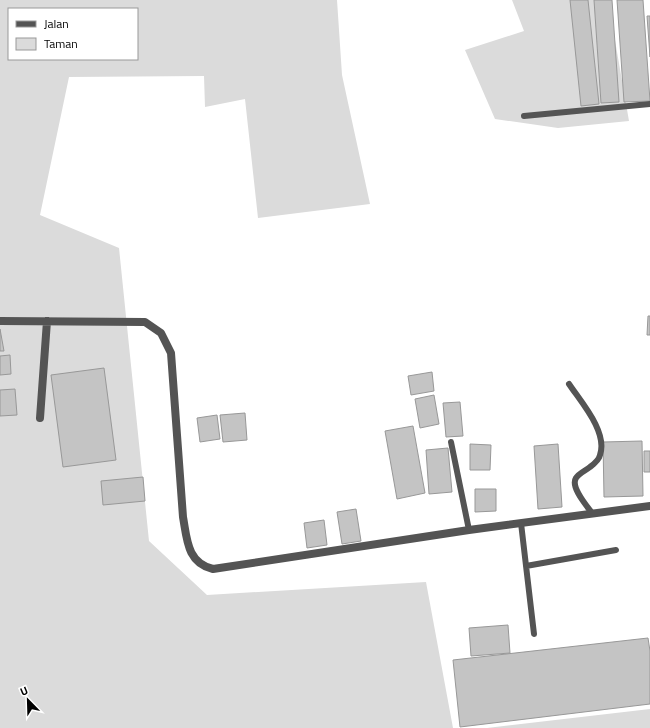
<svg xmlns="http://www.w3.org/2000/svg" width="650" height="728" font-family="'Titillium Web',sans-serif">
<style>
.green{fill:#dbdbdb;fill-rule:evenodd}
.building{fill:#c4c4c4;stroke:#989898}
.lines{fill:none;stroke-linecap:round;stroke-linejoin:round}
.lane{stroke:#545454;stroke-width:6}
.street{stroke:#545454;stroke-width:8}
</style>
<rect width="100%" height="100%" fill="#fff"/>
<path class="green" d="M0 0H337L342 75 370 204 258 218 245 99 205 107 204 76 69 77 40 215 119 248 149 541 207 595 426 582 453 728H0ZM9 9H137V59H9Z
M512 0H608L629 121 558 128 495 119 465 50 524 31Z
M650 709V728H487Z"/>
<path class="building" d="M570 0H588L599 104 581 106Z
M594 0H612L619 102 601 103Z
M617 0H643L650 101 624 102Z
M647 16H650V57Z
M648 316H650V335H647Z
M0 329 4 351H0Z
M10 355 11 374 0 375V356Z
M104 368 116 460 63 467 51 375Z
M432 372 434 391 411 395 408 376Z
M15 389 17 415 0 416V390Z
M434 395 439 424 420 428 415 399Z
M460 402 463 436 446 437 443 403Z
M245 413 247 440 223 442 220 415Z
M217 415 220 439 200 442 197 418Z
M413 426 425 493 397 499 385 431Z
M642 441 643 496 604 497 603 442Z
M470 444 491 445 490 470H470Z
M558 444 562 507 538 509 534 446Z
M448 448 452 492 429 494 426 450Z
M644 451H650V472H644Z
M143 477 145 501 103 505 101 481Z
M475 489H496V511L475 512Z
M356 509 361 541 342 544 337 512Z
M324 520 327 545 307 548 304 523Z
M508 625 510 653 471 656 469 628Z
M648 638 650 651V704L460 727 453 660Z"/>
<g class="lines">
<path class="lane" d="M524 116 650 104
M569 384C581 402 608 432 600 455 599 460 594 464 590 467 585 471 579 473 576 478 570 487 587 506 592 513
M451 442 469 530
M521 523 534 634
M526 566 616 550"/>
<path class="street" d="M0 321 145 322 161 333 171 353 183 517C187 539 187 563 213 569L469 530 650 506
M40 418 47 321"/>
</g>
<rect x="8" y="8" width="130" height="52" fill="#ffffff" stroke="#999999"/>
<rect x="16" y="21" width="20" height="6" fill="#545454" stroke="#999999"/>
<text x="44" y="28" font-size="12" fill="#000000">Jalan</text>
<rect x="16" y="38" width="20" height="12" fill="#dbdbdb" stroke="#999999"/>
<text x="44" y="48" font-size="12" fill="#000000">Taman</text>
<g transform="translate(28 700) rotate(337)" stroke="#ffffff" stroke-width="3" paint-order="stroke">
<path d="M0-3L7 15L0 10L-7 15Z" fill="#000000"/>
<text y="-6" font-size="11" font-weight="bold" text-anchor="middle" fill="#000000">U</text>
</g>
</svg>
